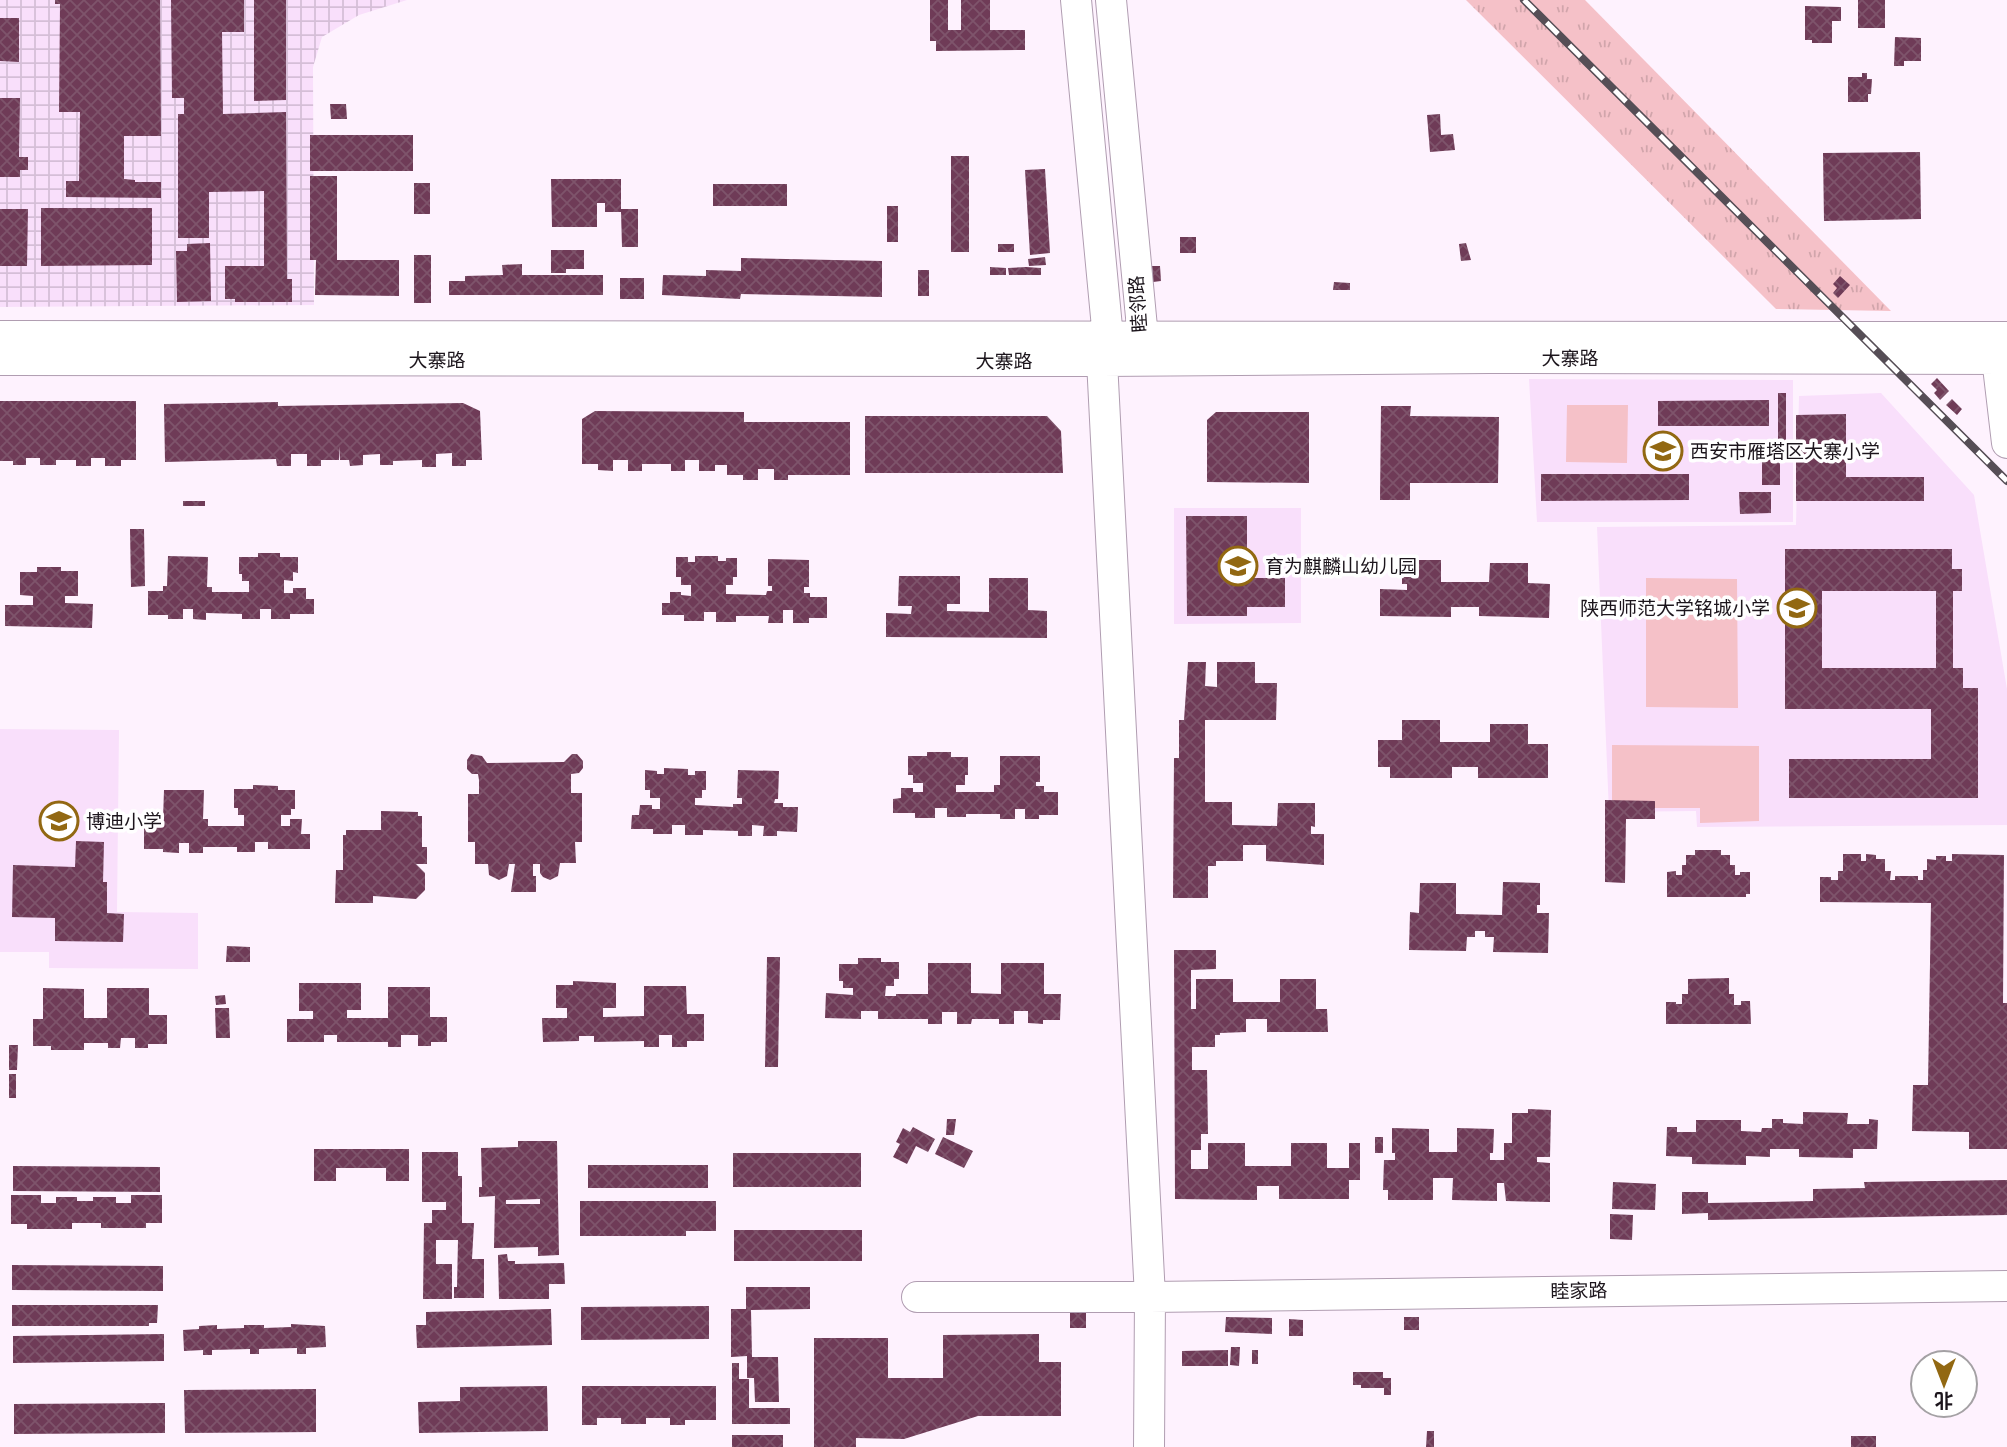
<svg xmlns="http://www.w3.org/2000/svg" width="2007" height="1447" font-family="'Fira Sans Condensed','Noto Sans SC',sans-serif">
<style>
.built{fill:#f9dffb}
.industrial{fill:url(#industrial-grid)}
.grass{fill:url(#grass-tufts)}
.pitch{fill:#f5c1c8}
.building{fill:url(#building-cross-hatch);fill-rule:evenodd}
.lines{fill:none;stroke-linecap:round;stroke-linejoin:round}
.secondary-casing{stroke:#b09db1;stroke-width:32}
.secondary{stroke:#fff;stroke-width:30}
.rail-casing{stroke:#564e56;stroke-width:8}
.rail{stroke:#fff;stroke-width:5;stroke-dasharray:16;stroke-linecap:butt}
.labels{text-anchor:middle;dominant-baseline:central;stroke-width:7;stroke-linejoin:round;paint-order:stroke}
.street-label{font-size:19px;fill:#1c151c;stroke:#fff}
.poi-label{font-size:19px;fill:#1c151c;stroke:#fff;text-anchor:start}
</style>
<defs>
<pattern id="industrial-grid" width="8" height="8" patternUnits="userSpaceOnUse" patternTransform="scale(1.75)"><rect width="8" height="8" fill="#f9dffb"/><path d="M0 4h8M4 0v8" fill="none" stroke="#d5bed7"/></pattern>
<pattern id="grass-tufts" width="24" height="20" patternUnits="userSpaceOnUse" patternTransform="scale(1.75)"><rect width="24" height="20" fill="#f5c1c8"/><path d="M3 7l-1-3M5 7V3M7 7l1-3M15 17l-1-3M17 17v-4M19 17l1-3" fill="none" stroke="#d1a5ab"/></pattern>
<pattern id="building-cross-hatch" width="8" height="8" patternUnits="userSpaceOnUse" patternTransform="scale(1.75)"><rect width="8" height="8" fill="#6f3b57"/><path d="M0 0l8 8M0 8l8-8" fill="none" stroke="#7e546b"/></pattern>
</defs>
<rect width="100%" height="100%" fill="#fef2fe"/>
<path class="built" d="M1529 379 1793 380V522H1537Z
M1881 393 1974 495 2007 689V825L1697 827 1696 811 1609 812 1597 527 1796 525 1799 396Z
M1174 508H1301V623L1174 624Z
M0 729 119 730 117 912 198 913V969L49 968V952H0Z"/>
<path class="industrial" d="M0 0H407L359 15 322 37 313 67 314 305 0 307Z"/>
<path class="grass" d="M1466 0H1585L1891 311 1776 309Z"/>
<path class="pitch" d="M1567 405H1628L1627 463 1566 462Z
M1646 578 1737 579 1738 708 1646 707Z
M1612 745 1759 746V821L1700 823V808H1612Z"/>
<path class="building" d="M55 0H160L161 136H124V179L135 180V182H161V198L66 197V181H79L80 112H59L60 4H55Z
M171 0H244V32H222L223 114 286 112 287 279H292V302H235V299H225V266H264V191L209 192V238H178V114H184V98H172Z
M254 0H286V100L254 101Z
M930 0H948V30H961V0H990V30H1025V50L936 51V41H930Z
M1858 0H1885V28H1858Z
M1805 6 1841 7V21H1832V43H1812V40H1805Z
M0 18H19V62L0 61Z
M1895 37 1921 38V61H1904V66H1894Z
M1862 73H1867V79H1872L1871 94H1868V102H1848V77H1862Z
M0 98H20L19 157H28V170H20V177H0Z
M330 104H346L347 119H331Z
M1440 114 1441 135 1453 134 1455 150 1430 152 1427 115Z
M310 135H413V171H310Z
M1920 152 1921 219 1824 221 1823 153Z
M951 156H969V252H951Z
M1045 169 1050 253 1030 255 1025 170Z
M310 176H337V260H399V296L315 295 316 260H310Z
M551 179H621V209H638V247H622L621 212H605V203H597V227H552Z
M414 183H430V214H414Z
M713 184H787V206H713Z
M887 206H898V242H887Z
M41 208H152V265L41 266Z
M0 209H28L27 266H0Z
M1180 237H1196V253H1180Z
M210 243 211 301 177 302 176 251H187V244Z
M1466 243 1471 260 1461 261 1459 244Z
M998 244H1014V252H998Z
M551 250H584V269H566V273H551Z
M414 255H431V303H414Z
M1045 257 1046 265 1029 266 1028 259Z
M741 258 882 261V297L741 294 740 299 662 295 663 275 706 276V270L741 271Z
M522 264V275H603V295H449V281H465V276L503 275 502 265Z
M1152 266H1160L1161 281 1153 282Z
M990 267 1006 268V275H990Z
M1026 267 1041 268V275H1009L1008 268Z
M918 270H929V296H918Z
M1840 276 1850 285 1838 298 1833 293 1837 288 1833 284Z
M620 278H644V299H620Z
M1334 282 1350 283V290H1333Z
M1937 378 1949 391 1940 400 1934 393 1937 390 1931 384Z
M1778 393H1786V441H1778Z
M1952 399 1962 409 1957 415 1946 405Z
M1769 400V426H1658V401Z
M0 401H136V460H121V466H105V458H91V466H76V460H56V465H40V458H26V465H13V461H0Z
M278 402V406L463 403 480 411 482 460H466V466H452V453L436 454V467H422V460L393 461V465H380V454L363 455V465L350 466 349 460H340L339 446V460H321V466H307V454H291V466H277L276 459 165 462 164 404Z
M1381 406H1411L1410 416 1499 417 1498 483H1410V500H1380Z
M595 411 744 412V422H850V475H788V480H774V469H758V480H743V475H727V465H715V471H699V460H685V471H671V464H642V471H628V460H613V471L598 470V464H582V419Z
M1216 412H1309V483L1207 482V420Z
M1846 414V477H1924V501H1796V415Z
M865 416H1047L1061 431 1063 473H865Z
M1762 452H1780V485H1762Z
M1541 474H1689V500L1541 501Z
M1739 492H1771V513L1740 514Z
M183 501H205V506H183Z
M1186 516H1247V578H1285V607H1247V616H1187Z
M130 529H144L145 586 131 587Z
M1785 549H1952V569H1962V591H1953V668H1963V688H1978V798H1789V759H1931V709H1785ZM1822 591H1936V668H1822Z
M258 553H280V557H298V573L293 572V581L284 580V593H293V588H306V599H314V614H290V619H271V609H260V619H242V614L206 613V620L193 619V609H183V619H168V615H148V591H163V586H167L168 556 208 557 207 587H212V592H249V581H242V574H239V557H258Z
M695 556H718V561H726V558H737V577H733V585H726V594L766 595 767 591H772V586H768V559L809 560V587H804V593H810V597H827V618H809V623H793V610H783V623H768L769 616H736V622H716V612H704V621H684V615H662V603H670V592H681V595L691 596V585H681V577H676V557H688V562H695Z
M1402 560H1441V582H1489L1490 563H1528V583L1550 584 1549 618 1479 616V607H1451V617L1380 616V589L1407 590V584H1402Z
M37 567H61V571H78V596H65V603L93 604 92 628 5 626V605H33V596L20 595V572H37Z
M899 576H960V604H947V611L989 612V578H1028V610L1047 611V638L886 637V613L911 614 912 606H898Z
M1188 662H1206L1205 686 1217 687V662H1255V683H1277L1276 720H1205V802H1232V825L1277 826 1278 803H1315V827L1311 826V834H1324V865L1266 861V845H1243V861H1216V866H1208V898H1173L1174 758H1179V720H1184Z
M1402 720H1440V742H1490V724H1528V744H1548V778H1478V767H1452V778H1390V767H1378V740H1402Z
M927 752H951V757H968V775H965V785H956V792H994V785H1000V756H1040V782H1036V786H1044V792H1058V815H1039V819H1025V809H1015V819H1000V814H966V817H947V808H935V818H915V813H893V799L901 798V788H913V792H923V783H913V775H908V756H927Z
M471 754 482 756 487 763 564 762 572 754H577L583 761V768L579 773 571 774V793H582V842H575L576 863H560L558 876 550 880 543 877 540 873V864H533V876H536V892H511L515 864H509L507 876 499 880 489 875 488 864H475V842H468V794H479V780L478 774H472L467 769V760Z
M664 768 688 769V775H695V771H706V790H702V798H695V805L733 807V804H742V798H737L738 770 779 771 778 799H775L774 803H783V807H798L797 832 777 831V836H763L764 826 752 825V836H738V831L703 830V835H685V825H672V834H653V829H631L632 815H639L640 805H652V809H660V798H650V790H645V770L657 771V774H664Z
M253 785 278 786V790H295V809H291V815H281V826H290V819H302L301 834H310V849H268V842H255V852H237V847H203V853H189V843H179V853L163 852V849H144V824H158V819H163L164 790H204L203 819H208V826H244V815H238V808H234V789H253Z
M1605 800 1655 801V819H1626L1625 883 1605 882Z
M381 811 418 812V816H422V847H427V864H416L425 873V890L416 899 373 896V903H335L336 870H343V835H346V830H381Z
M76 841 104 842 103 882H107V913L124 914 123 942 55 941V918L12 917 13 865 75 867Z
M1695 850H1721V855H1730V865H1735V875H1740V872H1750V894H1746V897H1667V872L1676 871V875H1682V865H1686V855H1695Z
M1843 854H1861V861H1866V854L1876 855V859H1885V871H1891L1890 880H1895V876H1918V880H1923V870H1927V859L1936 860V856H1946V861H1952V854L2004 855 2003 1003H2007V1149H1969V1132L1912 1131 1913 1085H1928L1931 903 1820 902V877H1831V880H1838V871H1843Z
M1503 882 1540 883V905H1537V913H1549L1548 953 1493 952 1494 937H1485V931H1475V937H1467L1466 951 1409 950 1410 912 1419 913 1420 883H1456V914L1502 915Z
M227 946 250 947V962H226Z
M1174 950H1216V969L1191 970V1009H1196V979H1233V1002H1280V979H1316V1009H1327L1328 1032H1267V1019H1246V1032L1220 1033V1035H1215V1047H1192V1070H1207L1208 1134H1201V1150H1191V1169H1208V1143H1245V1166H1291V1143H1327V1168H1349V1143H1360V1180H1349V1199H1279V1186H1257V1200L1175 1199Z
M767 957H780L778 1067H765Z
M858 958H881V962H899V979H894V986H886L885 996H896V994H928V963H971V993L1001 994V963H1044V994H1061L1060 1020H1043V1024L1028 1023V1011H1014V1024H999V1019H972L971 1024H957V1012H942V1024H928V1019H878V1011H861V1019L825 1018 826 993 853 995V988H843V981H839V964H858Z
M1729 978V994H1734V1005H1741V1001H1750L1751 1024H1666V1002H1676V1004H1682V994H1688V979Z
M573 981 616 983V1008H603V1017L644 1016V986H686L687 1014H704V1041H687V1047H672V1035H659V1047H644V1041L594 1042V1036H579V1041L543 1042 542 1018H567V1008H556V985H573Z
M299 983H361V1010H347V1018H388V987H430V1017H447V1042H431V1046H418V1035H401V1047H388V1042H337V1035H324V1042H287V1019H313V1011H299Z
M43 988 84 989V1018H107V988H149V1015H167V1044H148V1048H135V1038H121L120 1048H108V1043H84V1050H51V1046H33V1019H43Z
M225 995 226 1004 216 1005 215 996Z
M215 1008H229L230 1038H216Z
M9 1045H18L17 1070H9Z
M9 1074H16V1098H9Z
M1528 1109 1551 1110 1550 1157H1537V1162L1550 1163V1202L1506 1201 1504 1183H1497V1201L1452 1200 1453 1178H1433V1200H1388V1190H1383L1384 1160H1395V1153H1392V1128L1429 1129V1152H1457V1128L1494 1129 1493 1153H1490V1160H1504V1143H1512V1113H1528Z
M1803 1112 1848 1113 1847 1124H1869V1119L1878 1120 1877 1149H1853V1158L1799 1157V1149H1770V1157L1746 1156V1165L1692 1164V1157L1666 1156 1667 1127H1677V1132H1696V1120H1741V1131L1761 1132 1762 1128H1772V1119H1783V1123L1803 1124Z
M947 1119H956L954 1135H946Z
M913 1127 935 1139 928 1152 916 1146 907 1164 893 1157 900 1144 896 1142 903 1128 910 1132Z
M943 1137 973 1151 964 1168 935 1154Z
M1375 1137H1383V1153H1375Z
M518 1141H557L559 1255 538 1256V1247L494 1248 495 1196 479 1197V1187H482L481 1148 518 1147ZM540 1199V1204H506V1200Z
M314 1149H409V1181H386V1168H336V1181H314Z
M422 1152H458V1176H462V1223H474L472 1259H484V1298H454V1287H457L458 1240H436V1264H452V1299H423L424 1223H432V1210H446V1202H422Z
M733 1153H861V1187H733Z
M588 1165H708V1188H588Z
M13 1166 160 1167V1192L13 1191Z
M2007 1180V1215L1708 1220V1213L1682 1214V1192H1708V1203L1813 1201V1189L1865 1188 1864 1182Z
M1613 1182 1656 1184 1655 1210 1612 1209Z
M11 1195H41V1203H56V1197H77V1201H93V1197H116V1203H131V1195H162V1223H146V1228H101V1223H72V1229H27V1224H11Z
M580 1201H716V1231H686V1236H580Z
M1610 1214 1633 1215 1632 1240 1610 1239Z
M734 1230H862V1261H734Z
M507 1254 508 1261H515V1264L564 1263 565 1284H549V1299H499L498 1255Z
M12 1265 163 1266V1291L12 1290Z
M746 1287H810V1309L751 1310 752 1357H778L779 1402H755L754 1378H747V1356L731 1357V1309H746Z
M12 1305H158L157 1323H149V1326H12Z
M709 1306V1339L581 1340V1307Z
M551 1309 552 1345 417 1348 416 1325H426V1312Z
M1070 1313H1086V1328H1070Z
M1226 1317 1272 1318V1334L1225 1332Z
M1404 1317H1419V1330H1404Z
M1289 1319 1303 1320V1336H1289Z
M291 1324 325 1326 326 1347 306 1348V1354H297V1348L259 1349V1354H250V1349L212 1350V1355H203V1350L184 1351 183 1330 199 1329V1326L217 1325V1329L244 1328V1325H264V1328L291 1327Z
M164 1334V1361L13 1363V1336Z
M1039 1334V1362H1061V1416H978L904 1439 856 1438V1447H814V1338H888V1378H943V1335Z
M1231 1347H1240L1239 1366 1230 1365Z
M1228 1350V1366H1182V1351Z
M1252 1350H1258V1364H1252Z
M732 1363H739V1379H749V1408H790V1424H732Z
M1353 1372H1383V1378H1391V1395H1384V1388H1361V1385H1353Z
M547 1386 548 1431 419 1433 418 1402 460 1401V1387Z
M582 1386H716V1420H685V1425H670V1418H646V1424H621V1418H597V1425H582Z
M316 1389V1432L185 1433 184 1390Z
M165 1403V1433L14 1434V1404Z
M1427 1431H1434V1447H1426Z
M732 1435H783V1447H732Z
M1851 1436H1876V1447H1851Z"/>
<g class="lines">
<defs>
<path id="secondary" d="M1076 0 1108 338 1129 361 1143 338 1111 0
M0 336 2007 337
M1995 341 2007 443
M0 360 1102 361 1489 358 2007 359
M1102 361 1150 1297 1149 1447
M917 1297H1150L2007 1286"/>
</defs>
<use href="#secondary" class="secondary-casing"/>
<use href="#secondary" class="secondary"/>
<defs>
<path id="rail" d="M1524 0 2007 481"/>
</defs>
<use href="#rail" class="rail-casing"/>
<use href="#rail" class="rail"/>
</g>
<defs>
<symbol id="school-ring" viewBox="-11 -11 22 22"><circle r="9.5" fill="#fff" stroke="#926812" stroke-width="1.5"/><path d="M0-5L7-2L0 1L-7-2ZM-4 1L0 2.5L4 1V4Q0 6-4 4Z" fill="#926812"/></symbol>
</defs>
<g fill-rule="evenodd">
<use href="#school-ring" x="1641" y="429" width="44" height="44"/>
<use href="#school-ring" x="1216" y="544" width="44" height="44"/>
<use href="#school-ring" x="1775" y="586" width="44" height="44"/>
<use href="#school-ring" x="37" y="799" width="44" height="44"/>
</g>
<g class="labels">
<g class="street-label">
<text transform="translate(1138 304) rotate(-94)">睦邻路</text>
<text x="1570" y="358">大寨路</text>
<text x="437" y="360">大寨路</text>
<text x="1004" y="361">大寨路</text>
<text transform="translate(1579 1291) rotate(-1)">睦家路</text>
</g>
<g class="poi-label">
<text x="1690" y="451">西安市雁塔区大寨小学</text>
<text x="1265" y="566">育为麒麟山幼儿园</text>
<text x="1770" y="608" text-anchor="end">陕西师范大学铭城小学</text>
<text x="86" y="821">博迪小学</text>
</g>
</g>
<g transform="translate(1944 1384) rotate(180)"><circle r="33" fill="#ffffff" stroke="#a4a1a4" stroke-width="2"/>
<path d="M0-5L12 26L0 18L-12 26Z" fill="#926812"/>
<text y="-10" font-size="19" font-weight="bold" text-anchor="middle" fill="#1c151c">北</text>
</g>
</svg>
